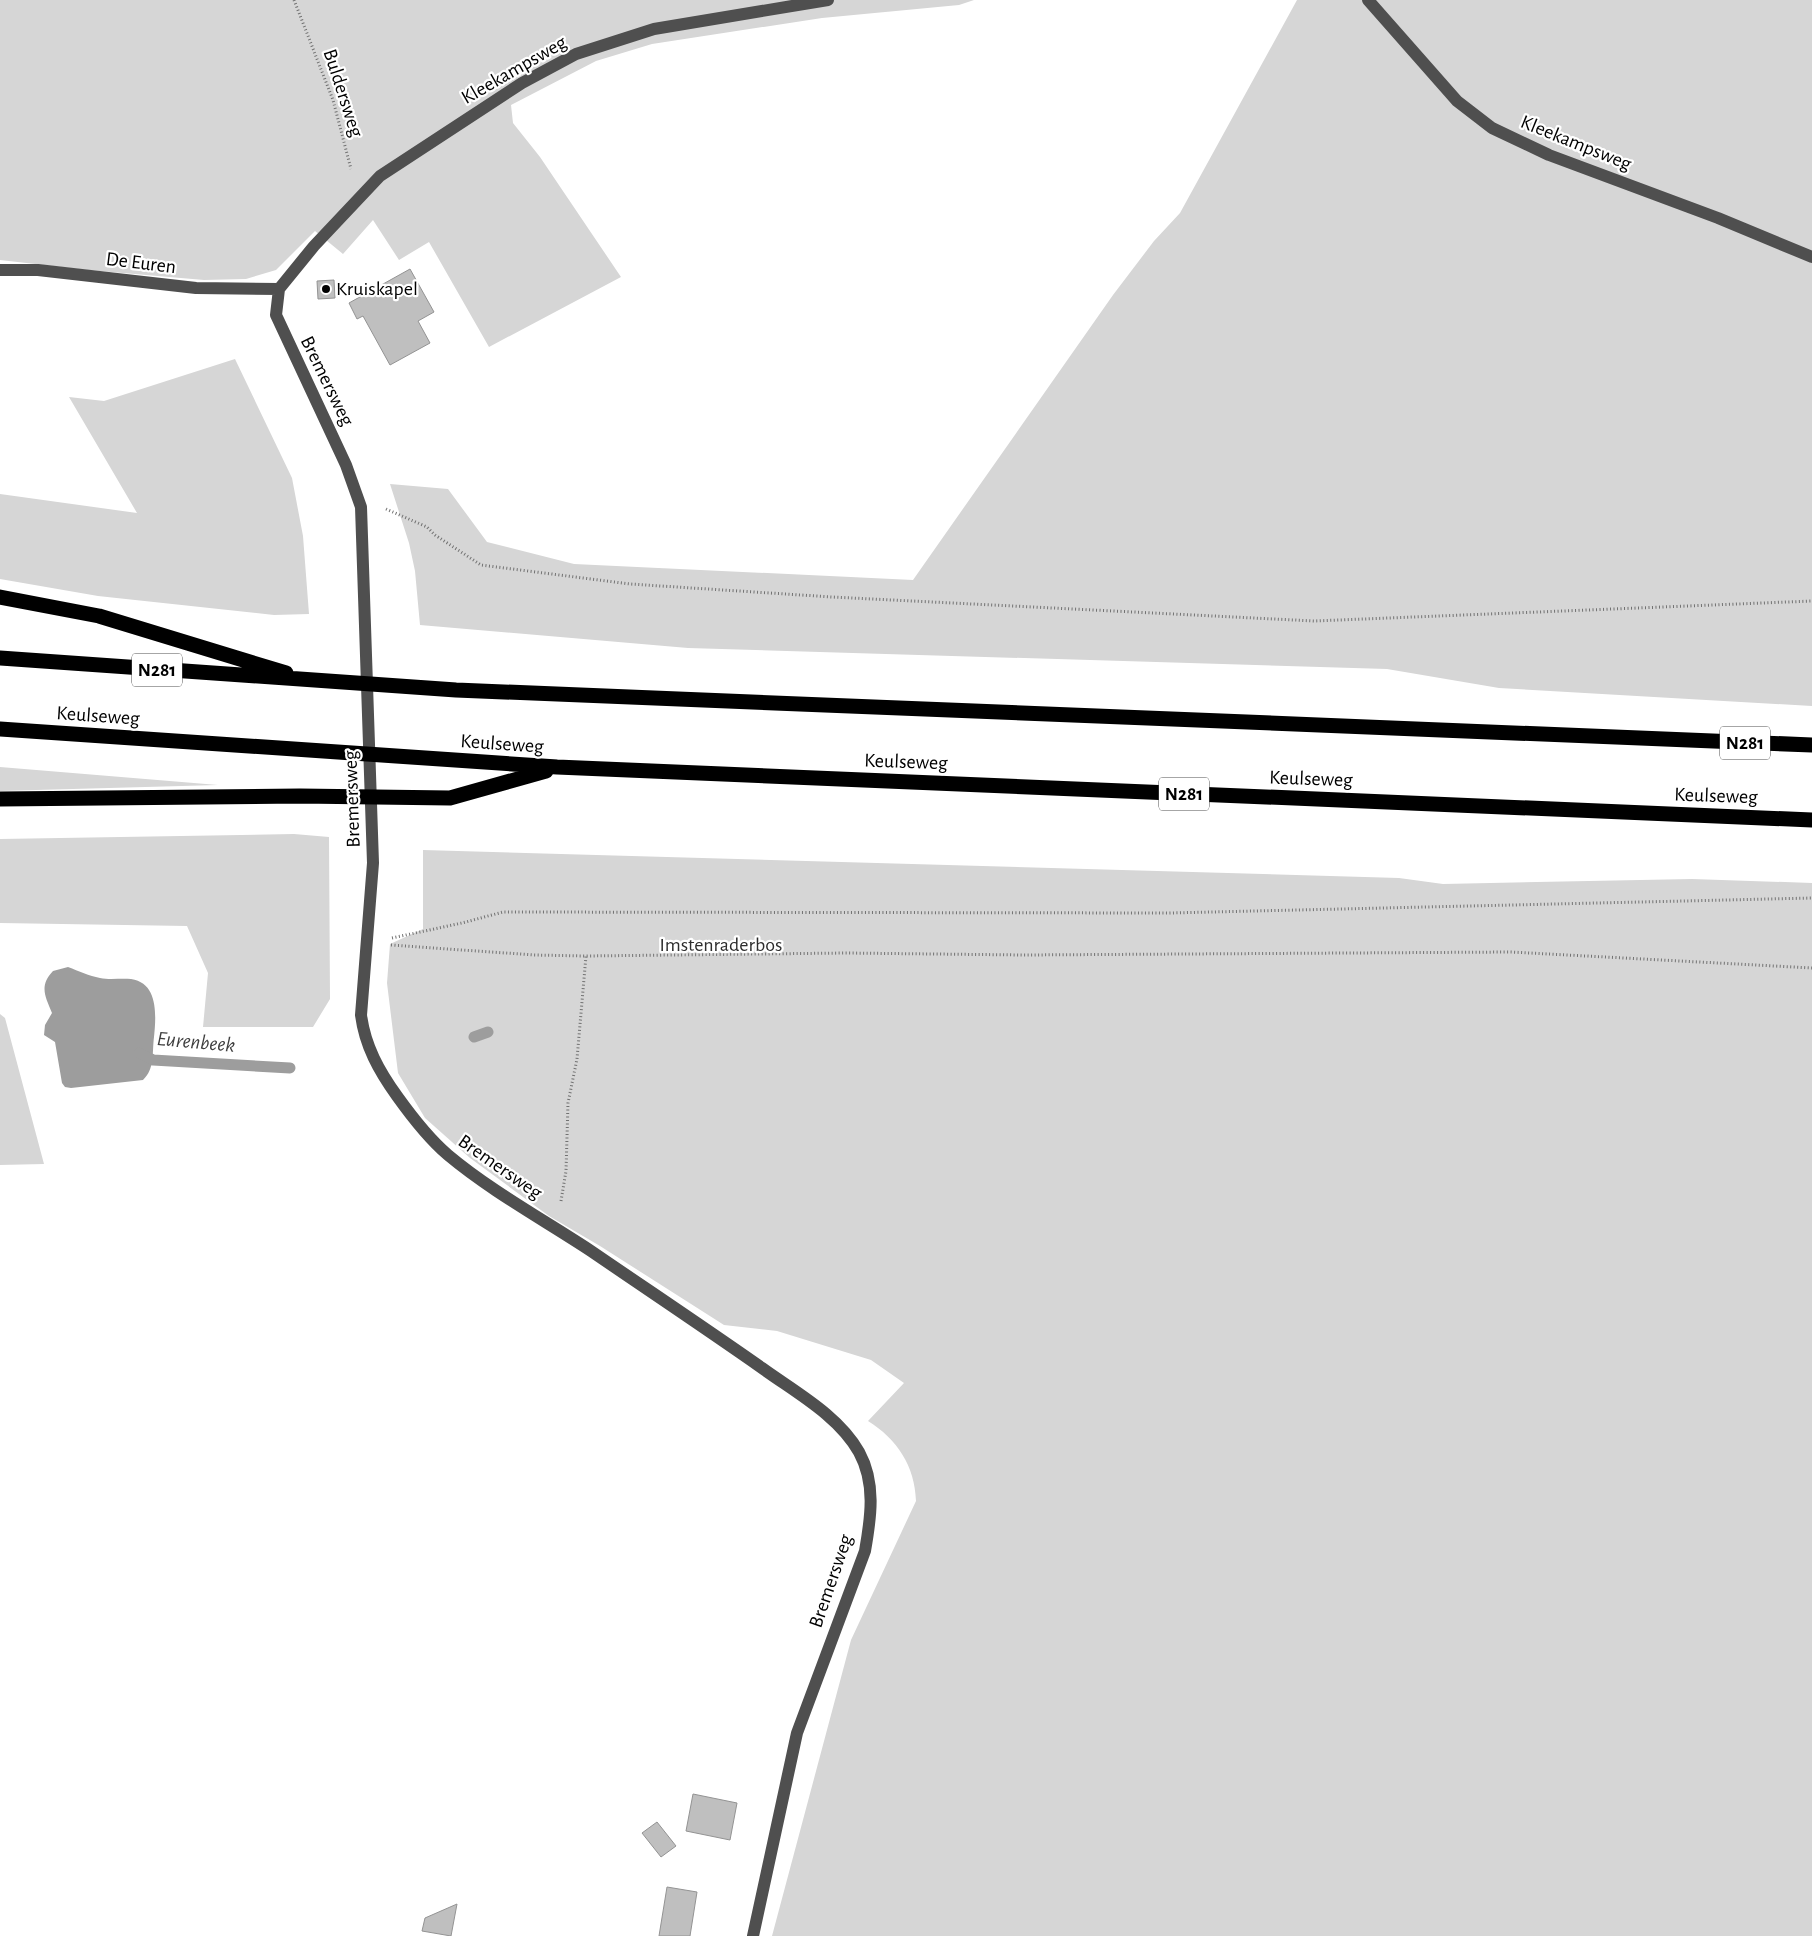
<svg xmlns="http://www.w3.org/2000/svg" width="1812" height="1936" font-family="'Alegreya Sans',sans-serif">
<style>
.green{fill:#d6d6d6}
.water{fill:#9d9d9d}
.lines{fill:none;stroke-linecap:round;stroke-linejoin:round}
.stream{stroke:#9d9d9d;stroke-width:11}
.building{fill:#bfbfbf;stroke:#939393}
.path{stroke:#717171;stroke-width:3;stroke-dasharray:1 2.5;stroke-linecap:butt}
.minor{stroke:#4f4f4f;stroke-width:12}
.highway{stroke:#000;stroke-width:15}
.poi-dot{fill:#000;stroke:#fff;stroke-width:2}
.labels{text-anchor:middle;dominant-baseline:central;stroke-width:4.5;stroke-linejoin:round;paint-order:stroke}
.shield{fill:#fff;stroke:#4c4c4c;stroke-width:1}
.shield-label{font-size:19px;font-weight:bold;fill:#000}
.street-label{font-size:20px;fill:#000;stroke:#fff}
.poi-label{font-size:20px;fill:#000;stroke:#fff;text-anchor:start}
.park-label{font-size:20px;fill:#2d2d2d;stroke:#fff}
.water-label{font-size:21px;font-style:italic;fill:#3e3e3e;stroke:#fff}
</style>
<rect width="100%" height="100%" fill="#fff"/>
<path class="green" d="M0 0H974L959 5 822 18 652 44 596 61 511 105 513 123 540 157 621 277 489 347 429 242 399 260 373 220 343 254 315 231 276 270 246 279 204 280 88 270 0 260Z
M1297 0H1812V706L1499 688 1387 669 688 648 420 625 415 571 409 543 390 484 448 489 487 542 574 564 913 580 1113 295 1154 241 1180 213Z
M235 359 292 478 303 536 309 614 274 615 98 596 0 579V494L137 513 69 397 104 401Z
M0 767 218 785 0 791Z
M294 834 329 837 330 999 313 1027H203L208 973 187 926 0 923V839Z
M423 850 1399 878 1443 884 1692 879 1812 883V1936H772L851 1640 916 1501C915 1466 897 1439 868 1421L904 1383 871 1360 777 1331 724 1325 600 1246 549 1216 470 1158 425 1118 398 1073 387 983 390 944 423 929Z
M0 1014 5 1018 44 1164 0 1165Z"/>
<path class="water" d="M68 967C79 971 89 976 100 978 110 980 121 978 131 979 159 983 156 1017 154 1037 152 1052 155 1069 143 1080L71 1088 65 1087 62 1083 55 1042 44 1035 45 1025 52 1013C45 996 39 986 53 971Z"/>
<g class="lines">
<path class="stream" d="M474 1037 488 1032
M139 1053 153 1060 290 1068"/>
</g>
<path class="building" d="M410 269 434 312 418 321 430 343 390 365 363 316 357 319 349 303Z
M334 280 335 298 318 299 317 281Z
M693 1794 737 1803 730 1840 686 1831Z
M657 1822 676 1846 661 1857 642 1833Z
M667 1887 697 1892 690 1936H659Z
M457 1904 451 1936 422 1931 425 1918Z"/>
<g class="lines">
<path class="path" d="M294 0 333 100 351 169
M386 509 427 527 435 535 481 565 630 584 832 597 1314 621 1812 601
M392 938 462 923 503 912 1169 913 1812 898
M391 945 534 955 586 956 846 953 1023 955 1511 952 1812 968
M561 1201 566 1171 568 1103 577 1059 586 956"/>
<path class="minor" d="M1368 0 1457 101 1492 128 1549 155 1718 218 1812 257
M0 270H38L196 288 279 289
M279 289 276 315 346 465 361 507 373 863 361 1015C365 1046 379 1071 397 1096 412 1117 428 1138 448 1155 491 1191 544 1220 591 1251 648 1290 705 1328 762 1368 795 1392 838 1415 859 1452 876 1483 871 1517 865 1551L797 1733 753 1936
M279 289 314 246 380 176 522 83 576 54 654 29 828 0"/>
<path class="highway" d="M0 597 99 616 286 673
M0 658 456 690 1812 745
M0 729 557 767 1812 820
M0 799 300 796 450 798 546 771"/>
</g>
<circle class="poi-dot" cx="326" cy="289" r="5"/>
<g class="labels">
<g class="shield">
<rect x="132" y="653.5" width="50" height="33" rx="4"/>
<rect x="1720" y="726.5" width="50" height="33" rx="4"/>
<rect x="1159" y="777.5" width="50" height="33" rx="4"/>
</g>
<g class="shield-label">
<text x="157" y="670">N281</text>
<text x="1745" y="743">N281</text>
<text x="1184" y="794">N281</text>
</g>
<g class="street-label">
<text transform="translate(514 70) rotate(-30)">Kleekampsweg</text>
<text transform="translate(343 93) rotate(72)">Buldersweg</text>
<text transform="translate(1576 143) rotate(22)">Kleekampsweg</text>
<text transform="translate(141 263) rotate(7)">De Euren</text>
<text transform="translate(327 381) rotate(64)">Bremersweg</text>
<text transform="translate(98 716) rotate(4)">Keulseweg</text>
<text transform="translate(502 744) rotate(4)">Keulseweg</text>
<text transform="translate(906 762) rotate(2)">Keulseweg</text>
<text transform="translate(1311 779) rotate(2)">Keulseweg</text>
<text transform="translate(1716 796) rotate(2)">Keulseweg</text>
<text transform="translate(352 799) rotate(-92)">Bremersweg</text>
<text transform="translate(500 1167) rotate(35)">Bremersweg</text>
<text transform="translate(831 1581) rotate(-71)">Bremersweg</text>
</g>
<g class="poi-label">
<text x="336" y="289">Kruiskapel</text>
</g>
<g class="park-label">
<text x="721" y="945">Imstenraderbos</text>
</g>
<g class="water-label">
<text transform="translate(196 1042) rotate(5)">Eurenbeek</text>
</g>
</g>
</svg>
